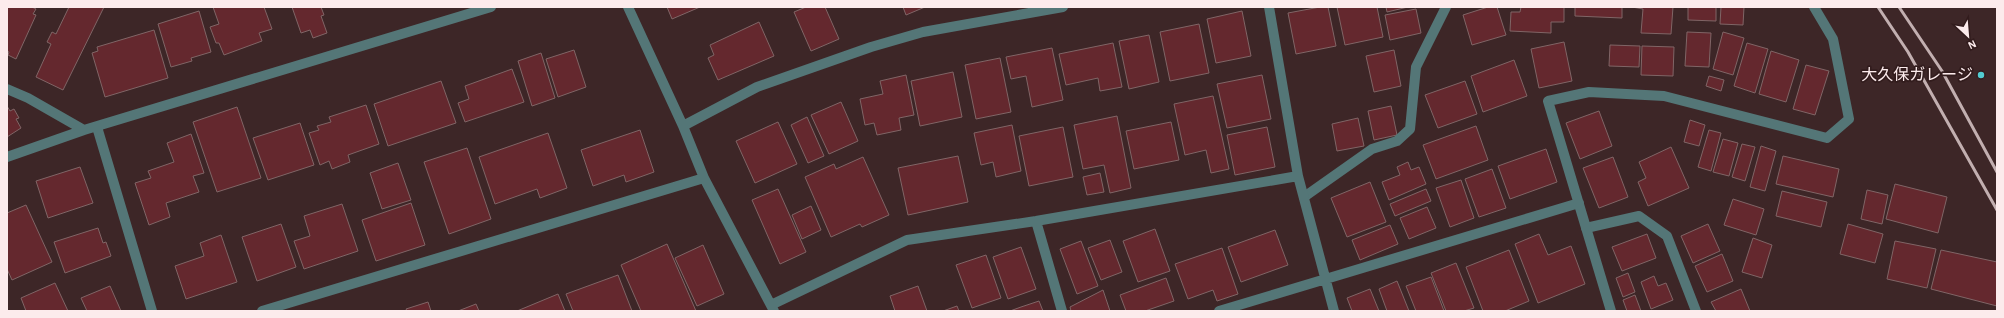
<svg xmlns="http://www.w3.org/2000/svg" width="2004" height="318" font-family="'Alegreya Sans','Noto Sans JP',sans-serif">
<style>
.building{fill:#64282e;stroke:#806566}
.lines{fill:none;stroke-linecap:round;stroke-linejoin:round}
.service{stroke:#547677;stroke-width:10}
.minor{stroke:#547677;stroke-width:10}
.rail{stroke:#c2afb0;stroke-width:3}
.poi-dot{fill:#52ccd1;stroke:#321c1d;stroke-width:1.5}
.labels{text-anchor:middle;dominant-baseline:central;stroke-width:3.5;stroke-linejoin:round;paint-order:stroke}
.poi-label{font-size:16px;fill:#fcebec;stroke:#321c1d;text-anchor:end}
</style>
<rect width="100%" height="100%" fill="#3d2627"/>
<path class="building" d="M7 7H32L36 9 33 14 36 15 16 59 8 55 9 52 7 51Z
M69 7H104L63 90 36 77 51 44 47 42 52 32 56 34Z
M213 7H264L272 29 259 33 262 41 224 55 219 43H216L210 27 219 24Z
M292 7H321L324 15 321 16 327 33 313 38 310 30 301 33Z
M667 7H700L672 19Z
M806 7H825L839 39 811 51 794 12Z
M903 7H925L906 15Z
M1320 7H1328L1336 46 1296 54 1288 13Z
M1337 7H1377L1383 37 1345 45Z
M1386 7H1408L1387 12Z
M1488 7H1497L1506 35 1472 45 1463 15Z
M1521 7H1564V22H1551V33L1510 31 1511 12H1520Z
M1575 7H1622V18L1575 16Z
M1632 7H1673L1671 34 1641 33 1643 9Z
M1688 7H1716V21L1688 20Z
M1721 7H1744L1743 25 1720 24Z
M1416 9 1421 33 1390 40 1385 15Z
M199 11 211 52 191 58 192 61 171 67 158 24Z
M1242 11 1251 56 1216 63 1207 19Z
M759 22 774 56 718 80 708 58 714 55 710 45Z
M1199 24 1209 73 1170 81 1160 32Z
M154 30 168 78 105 97 92 53 98 51 97 47Z
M1687 32 1711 33 1709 67 1685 66Z
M1723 32 1744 38 1733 75 1713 69Z
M1149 35 1159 82 1129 89 1119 41Z
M1564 42 1572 81 1539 88 1531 49Z
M1113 43 1122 87 1100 91 1098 78 1066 85 1059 54Z
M1747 43 1768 49 1755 93 1734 86Z
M1610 45 1640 46 1639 67 1609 66Z
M1642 46 1674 47 1673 76 1641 75Z
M1052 48 1063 100 1032 107 1026 76 1011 79 1006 57Z
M574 50 586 87 558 97 546 59Z
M1394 50 1401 86 1374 92 1366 56Z
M1771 51 1799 60 1786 102 1759 94Z
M541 53 555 98 532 106 518 61Z
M1000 58 1011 112 976 119 965 65Z
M1514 60 1527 96 1483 112 1471 76Z
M1806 65 1829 71 1815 115 1793 109Z
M512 69 524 102 465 122 458 103 469 99 465 86Z
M953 72 962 117 920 126 911 81Z
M906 75 914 115 899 118 901 130 877 135 874 123 865 125 860 99 883 94 880 81Z
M1262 75 1271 119 1227 128 1217 84Z
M1709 76 1724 80 1721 91 1706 86Z
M441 81 456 123 388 146 374 104Z
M1465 81 1477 114 1438 128 1425 95Z
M1213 96 1229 169 1211 173 1206 150 1185 155 1174 104Z
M841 102 858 141 829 154 811 115Z
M366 105 379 144 348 155 350 162 332 169 329 161 320 165 309 133 319 130 317 126 331 122 329 117Z
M7 106 10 111 14 109 19 118 16 119 21 128 7 137Z
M1391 106 1397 135 1374 140 1368 111Z
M237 107 261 178 217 192 193 122Z
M1599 111 1612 146 1580 159 1566 123Z
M1117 116 1131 188 1110 193 1104 165 1083 169 1074 125Z
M807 117 824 156 808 163 791 125Z
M1358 118 1364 146 1337 151 1332 124Z
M1690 120 1705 125 1699 146 1684 142Z
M778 122 797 164 755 183 736 141Z
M1171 122 1179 160 1134 169 1126 131Z
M300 123 314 165 268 180 253 138Z
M1012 125 1021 171 996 177 993 162 981 165 974 133Z
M1476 126 1488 160 1436 179 1423 145Z
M1063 127 1073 177 1029 186 1019 136Z
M1267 127 1275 167 1235 175 1227 135Z
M640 130 654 172 626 182 624 175 593 186 581 150Z
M1709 130 1721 133 1711 171 1698 167Z
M548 133 567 188 540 198 537 189 495 204 479 157Z
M191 134 204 173 193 176 199 192 166 203 170 217 149 225 135 183 151 178 148 171 174 162 167 143Z
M1723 139 1738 143 1729 176 1713 172Z
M1742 144 1755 147 1745 181 1732 177Z
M1761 146 1776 151 1765 191 1750 187Z
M1671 147 1689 188 1648 206 1638 182 1646 178 1639 162Z
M467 148 491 219 449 234 424 162Z
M1546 149 1557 182 1510 199 1498 166Z
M958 156 968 202 908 215 898 168Z
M1783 156 1839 169 1833 197 1776 184Z
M863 157 889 215 862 227 860 224 831 237 805 177 834 164 836 169Z
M1613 157 1628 197 1599 208 1583 168Z
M1408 162 1411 170 1419 167 1426 184 1389 200 1382 182 1400 175 1397 167Z
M398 163 411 200 382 209 370 173Z
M80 167 93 203 48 218 36 181Z
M1492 169 1506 208 1479 217 1465 179Z
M1100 173 1104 192 1087 195 1083 177Z
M1461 180 1474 218 1450 227 1436 188Z
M1370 182 1386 222 1347 237 1331 198Z
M1895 184 1947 197 1938 233 1886 219Z
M778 189 806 252 780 264 752 200Z
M1426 189 1431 201 1395 216 1390 204Z
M1867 190 1888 195 1882 224 1861 219Z
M1782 191 1827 202 1821 227 1776 216Z
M1733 199 1764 209 1756 235 1724 225Z
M411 203 425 245 376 261 362 220Z
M342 204 358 251 304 269 294 241 310 236 304 216Z
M26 205 52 262 12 280 7 269V213Z
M811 206 821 230 802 239 792 215Z
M1427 207 1436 228 1409 239 1400 218Z
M281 224 296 267 257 281 242 237Z
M1708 224 1720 251 1693 263 1681 236Z
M1848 224 1883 234 1875 263 1840 254Z
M1390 225 1398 244 1360 260 1352 240Z
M98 228 103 243 106 242 111 256 65 273 54 242Z
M1155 229 1170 271 1138 282 1123 241Z
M1275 230 1288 265 1241 282 1228 247Z
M1539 234 1548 255 1571 246 1585 284 1538 303 1515 244Z
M1647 234 1656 258 1622 271 1612 247Z
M221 235 237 282 186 299 175 266 204 256 200 243Z
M1753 238 1772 245 1762 278 1742 272Z
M1110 240 1122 272 1101 280 1088 248Z
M1081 241 1098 286 1077 294 1060 249Z
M1895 241 1936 249 1927 288 1887 279Z
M667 244 696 311H641L621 265Z
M703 245 724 294 697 306 675 258Z
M1021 247 1036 289 1008 299 993 257Z
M1222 248 1238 294 1217 301 1213 290 1188 299 1175 264Z
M1509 250 1529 301 1505 311H1483L1466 267Z
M1941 250 1997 262V306L1931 289Z
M1722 254 1733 281 1707 292 1695 266Z
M986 255 1001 298 972 308 956 265Z
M1456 263 1474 308 1464 311H1446L1431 273Z
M1628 273 1635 292 1623 297 1616 278Z
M618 275 632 311H573L566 294Z
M1654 276 1658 286 1666 283 1673 300 1651 309 1641 282Z
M1431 277 1444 311H1416L1406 286Z
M1166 278 1174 301 1145 311H1126L1120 295Z
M1397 281 1409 311H1387L1379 289Z
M55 283 68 311H26L21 298Z
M110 286 121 311H87L81 298Z
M918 286 927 311H895L890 296Z
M1370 289 1379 311H1352L1347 298Z
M1741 289 1750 311H1716L1711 302Z
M1103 290 1110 311H1071L1070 307Z
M558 294 565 311H517Z
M1635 295 1641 311H1627L1623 300Z
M1039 301 1043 311H1010L1021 307Z
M428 302 431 311H407L406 309Z
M476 304 479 311H458Z
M957 306 959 311H943Z"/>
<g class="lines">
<path class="service" d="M1304 197 1372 149 1397 141 1410 129 1416 67 1446 7
M1586 228 1639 216 1667 236 1696 311"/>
<path class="minor" d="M628 7 683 126 704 178 774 311
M1269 7 1298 176 1334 311
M7 89 28 98 84 130
M683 126 757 87 871 47 923 32 1063 7
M97 127 152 311
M7 157 84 130 491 7
M1036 221 1062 311
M771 305 907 240 1036 221 1298 176
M262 311 704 178
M1219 311 1579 203
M1611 311 1548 101 1589 92 1664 96 1827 138 1849 119 1833 39 1814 7"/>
<path class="rail" d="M1878 7 1908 52 1997 210
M1899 7 1942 71 1997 172"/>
</g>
<circle class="poi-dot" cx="1981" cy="75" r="4"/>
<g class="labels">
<g class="poi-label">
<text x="1973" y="75">大久保ガレージ</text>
</g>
</g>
<rect width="2004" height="318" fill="none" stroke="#fcebec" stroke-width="16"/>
<g transform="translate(1968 36) rotate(154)" stroke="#321c1d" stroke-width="3" paint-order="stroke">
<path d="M0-3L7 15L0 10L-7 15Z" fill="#fcebec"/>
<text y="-6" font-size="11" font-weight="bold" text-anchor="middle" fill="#fcebec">N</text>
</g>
</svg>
